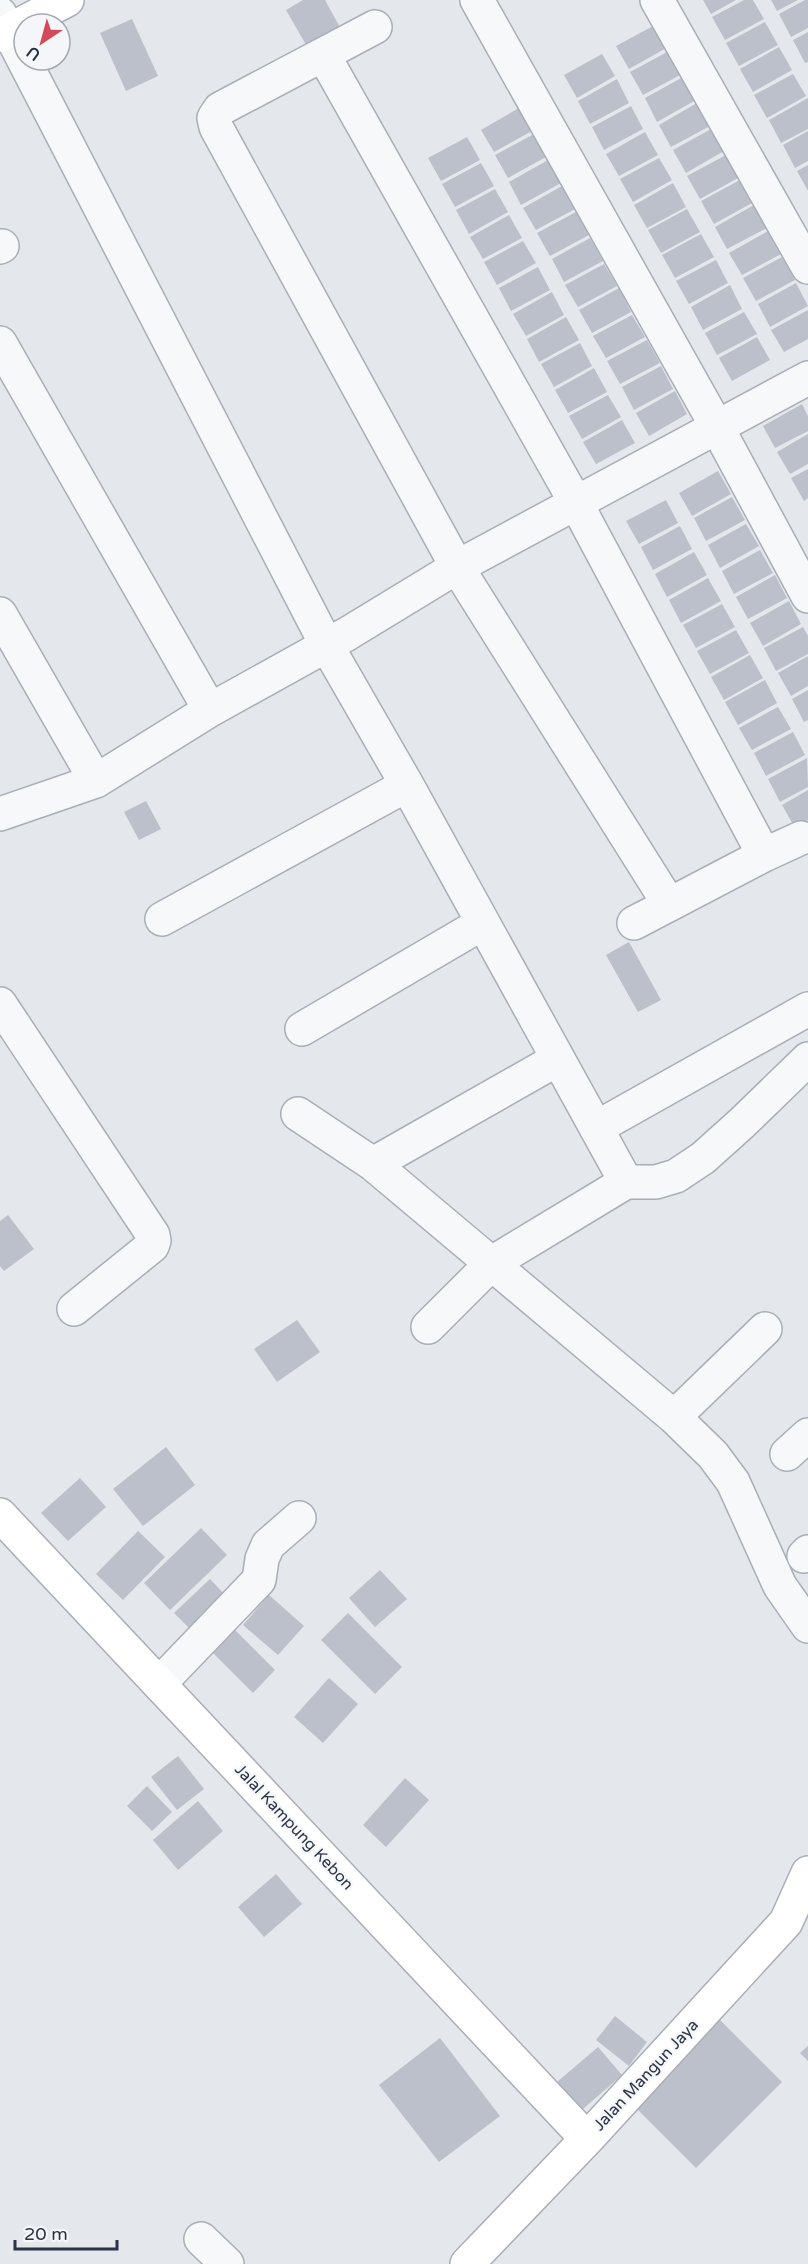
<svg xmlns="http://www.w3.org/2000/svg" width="808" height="2264" font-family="'Varela Round',sans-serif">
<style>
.building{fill:#bbc0ca}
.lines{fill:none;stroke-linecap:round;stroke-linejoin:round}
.street-casing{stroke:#a9aeb7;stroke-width:36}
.secondary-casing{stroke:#a9aeb7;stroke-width:36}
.street{stroke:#f7f8fa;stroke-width:33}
.secondary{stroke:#fff;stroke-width:33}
.labels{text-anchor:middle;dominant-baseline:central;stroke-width:4.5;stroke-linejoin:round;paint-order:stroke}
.street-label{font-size:16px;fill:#2b3445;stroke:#f4f6f9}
</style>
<rect width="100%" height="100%" fill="#e4e7ec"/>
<path class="building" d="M303 0H325L342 31 309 50 286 10Z
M703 0H736L711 14Z
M744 0H753L764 19 725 40 712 17Z
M771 0H798L777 11Z
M805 0H808V28L791 37 779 14Z
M132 19 158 76 126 91 100 33Z
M765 22 778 45 739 66 726 43Z
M655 25 668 47 629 69 616 46Z
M808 32V62L805 63 793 40Z
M779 47 792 70 753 92 740 69Z
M669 51 682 74 643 95 630 72Z
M602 54 615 76 577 98 564 75Z
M793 74 806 96 767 118 754 95Z
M683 77 696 100 657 122 645 98Z
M617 79 629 103 590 124 578 101Z
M808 98V129L781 143 769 120Z
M697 103 710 126 671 147 659 125Z
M631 106 643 129 604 150 592 127Z
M519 108 532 131 494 152 481 130Z
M711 129 724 151 686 173 673 150Z
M808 131V161L795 168 783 145Z
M645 132 658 155 619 176 606 154Z
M534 134 546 157 508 178 495 155Z
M467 137 480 160 441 181 428 158Z
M726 155 738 178 700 199 687 176Z
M659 158 672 180 633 202 620 179Z
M548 160 561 183 521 205 509 182Z
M481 163 494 186 455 207 442 184Z
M808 165V191L797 171Z
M740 180 752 203 714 224 701 201Z
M673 183 686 207 647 228 634 205Z
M562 186 575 209 536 230 523 208Z
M495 189 508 212 469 234 456 210Z
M754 205 767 228 727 249 715 227Z
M687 209 700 232 661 253 648 230Z
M576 212 589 235 550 256 537 233Z
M509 215 522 238 483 259 470 237Z
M768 231 781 254 742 275 729 253Z
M701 234 714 257 675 278 662 255Z
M590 238 603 261 564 282 552 259Z
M523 241 536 263 497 285 484 262Z
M782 257 795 280 756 301 743 278Z
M716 260 728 283 689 304 676 281Z
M604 264 617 286 578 307 565 285Z
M538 267 550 290 511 311 499 288Z
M796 283 808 306 770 327 758 304Z
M730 285 742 309 703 330 691 307Z
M619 288 631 312 592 333 579 310Z
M552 292 564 315 526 336 513 314Z
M808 310V339L784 352 771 330Z
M744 312 757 334 717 355 705 333Z
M632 315 645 337 606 358 593 336Z
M566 317 579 340 539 362 527 339Z
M757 337 770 360 732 381 719 358Z
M647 340 660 363 620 384 607 361Z
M580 343 592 366 554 387 541 364Z
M661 366 673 389 634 410 622 387Z
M594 368 607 392 568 413 555 390Z
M675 391 687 414 649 436 636 413Z
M608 395 621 417 582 439 569 416Z
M802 404 808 416V431L775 448 763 426Z
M622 420 635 443 596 464 583 442Z
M808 434V464L790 474 777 452Z
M808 469V498L804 501 791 478Z
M718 471 731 494 692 516 679 493Z
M732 497 745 520 706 541 694 518Z
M666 500 678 523 639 544 626 521Z
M746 524 759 546 720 568 708 545Z
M680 526 692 549 653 570 641 547Z
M760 550 773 573 734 594 722 571Z
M694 552 707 575 667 597 655 574Z
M775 575 787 598 748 619 736 597Z
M708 578 721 601 681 623 669 600Z
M789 601 801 624 763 646 750 623Z
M722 604 735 627 696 648 683 625Z
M803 627 808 636V654L776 671 764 648Z
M736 630 749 653 710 674 697 651Z
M750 655 763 678 724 700 711 677Z
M808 656V686L791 696 778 673Z
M765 680 777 703 738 725 725 702Z
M808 690V720L804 722 792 699Z
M778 707 791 729 752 750 739 728Z
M793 732 805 755 766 776 754 753Z
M807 758 808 787 780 802 768 779Z
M808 790V820L795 828 782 805Z
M146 801 161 829 139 840 124 812Z
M629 942 661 1000 638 1012 606 955Z
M8 1215 34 1249 4 1271 0 1266V1221Z
M297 1320 320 1352 277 1382 254 1349Z
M166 1447 195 1485 143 1526 113 1489Z
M80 1478 106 1507 68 1541 41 1513Z
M201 1528 227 1555 170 1610 144 1583Z
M138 1531 165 1557 123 1600 96 1574Z
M380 1570 407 1599 375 1627 349 1598Z
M210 1579 232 1602 197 1636 174 1613Z
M269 1595 304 1626 278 1655 243 1625Z
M348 1613 402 1667 375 1694 321 1640Z
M234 1629 275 1670 253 1693 211 1651Z
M329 1678 358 1704 323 1743 294 1717Z
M178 1756 204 1789 177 1810 151 1777Z
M405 1778 429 1800 386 1847 363 1825Z
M147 1786 172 1812 152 1831 127 1806Z
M198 1801 223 1831 178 1870 153 1840Z
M276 1874 302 1904 264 1937 238 1907Z
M712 2012 782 2082 696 2168 627 2099Z
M615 2016 647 2042 629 2066 596 2040Z
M440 2038 500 2116 439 2162 379 2085Z
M808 2046V2061L800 2053Z
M598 2047 622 2075 575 2116 550 2088Z"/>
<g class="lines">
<defs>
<path id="street" d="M477 0 717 427 808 596
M657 0 808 267
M0 14 327 646 407 785 626 1182H656L676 1176 703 1158 742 1123 808 1059
M375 27 220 109 214 118 216 127 457 567 669 904
M324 56 576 503 764 855
M0 247 2 246
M0 343 210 710
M0 614 96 781
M0 814 96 781 210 710 347 634 457 567 808 378
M162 919 407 785
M634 923 764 855 801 838
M0 1004 153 1235 154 1241 152 1246 74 1309
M302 1029 483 923
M298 1114 373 1164 674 1417 713 1455 733 1482 780 1586 808 1626
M596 1128 808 1009
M373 1164 558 1059
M428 1327 492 1263 626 1182
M674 1417 765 1329
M787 1454 808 1435
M804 1556 808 1552
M159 1684 259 1580 262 1559 268 1545 299 1518
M201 2239 227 2264"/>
<path id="secondary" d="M0 35 67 0
M0 1515 587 2139
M467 2264 587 2139 786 1922 808 1873"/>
</defs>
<use href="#street" class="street-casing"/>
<use href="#secondary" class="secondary-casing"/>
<use href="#street" class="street"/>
<use href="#secondary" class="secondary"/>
</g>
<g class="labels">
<g class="street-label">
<text transform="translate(294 1827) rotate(47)">Jalal Kampung Kebon</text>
<text transform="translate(646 2075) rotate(-47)">Jalan Mangun Jaya</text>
</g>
</g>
<g transform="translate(42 42) rotate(216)"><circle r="28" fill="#f4f6f9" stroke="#a4a8b1" stroke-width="1.5"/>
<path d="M0-4.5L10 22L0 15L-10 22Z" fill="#d1495b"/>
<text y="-9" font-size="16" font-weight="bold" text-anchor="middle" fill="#2b3445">U</text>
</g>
<path d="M15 2240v9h102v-9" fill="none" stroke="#2b3445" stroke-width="3"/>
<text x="24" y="2240" font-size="18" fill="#2b3445" stroke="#f4f6f9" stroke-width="4.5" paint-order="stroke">20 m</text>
</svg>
